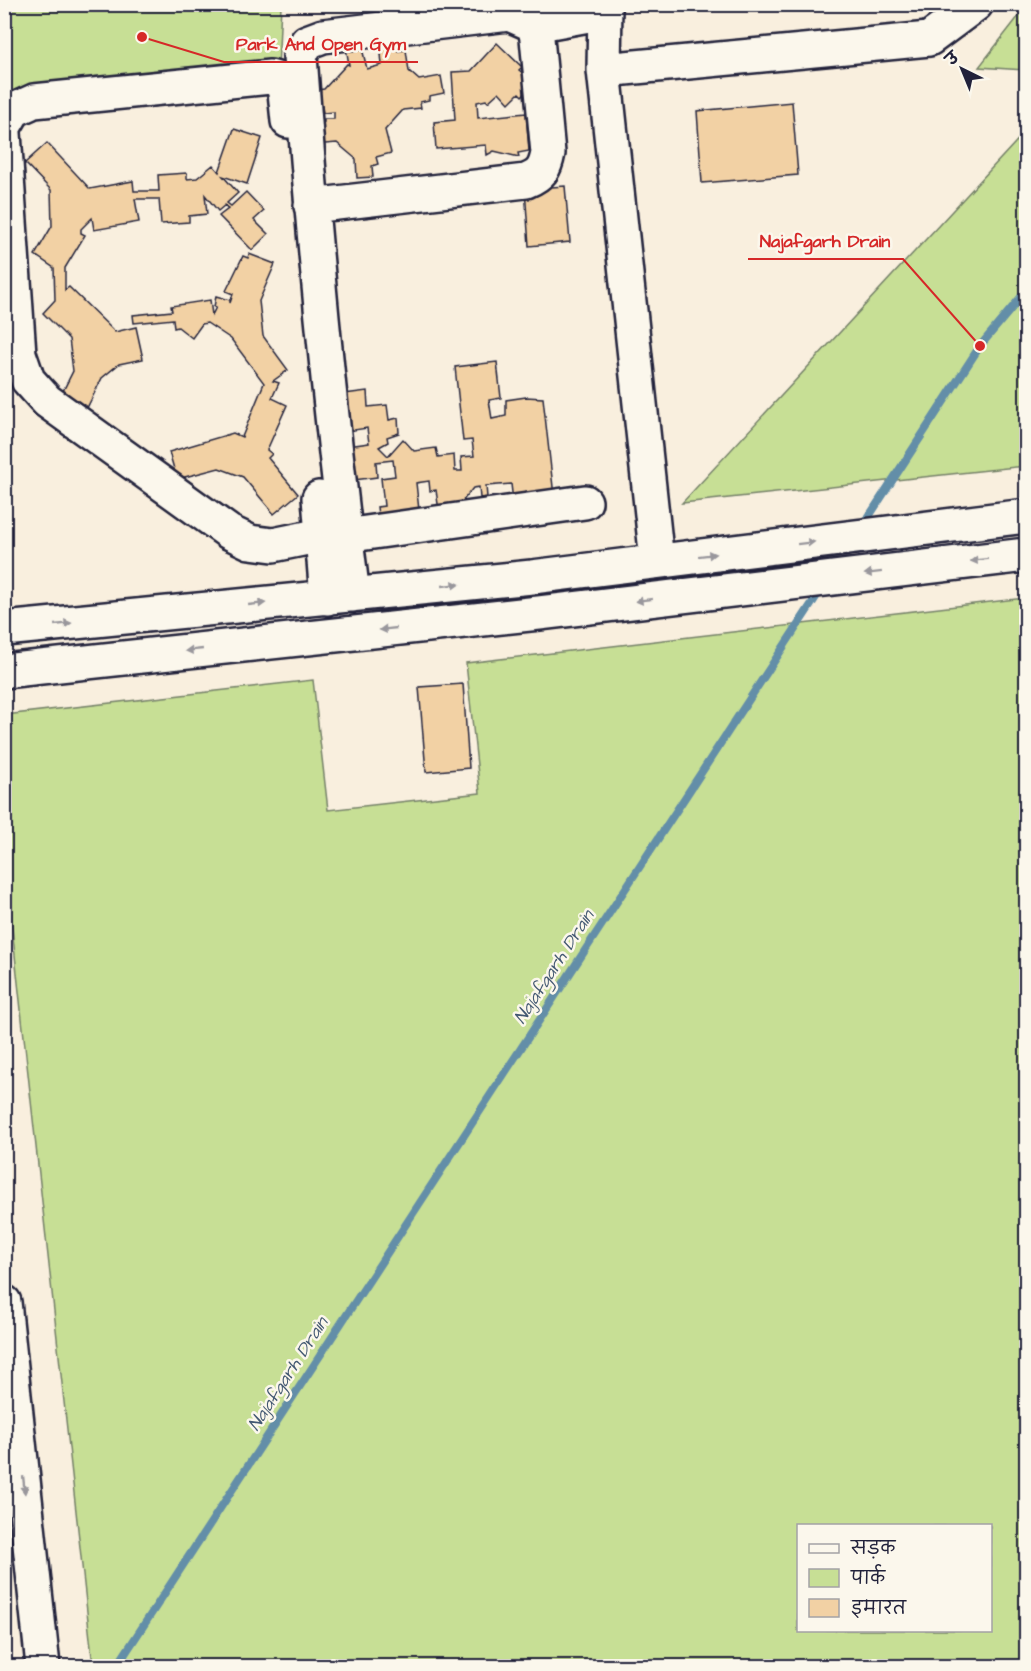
<svg xmlns="http://www.w3.org/2000/svg" width="1031" height="1671" font-family="'Architects Daughter','Playpen Sans Deva',sans-serif">
<style>
.green{fill:#c7df95;stroke:#748068;stroke-width:1.5;fill-rule:evenodd}
.lines{fill:none;stroke-linecap:round;stroke-linejoin:round}
.stream{stroke:#638ea8;stroke-width:8}
.building{fill:#f2d1a4;stroke:#22223b;stroke-width:1.5}
.minor-casing{stroke:#22223b;stroke-width:38}
.minor{stroke:#fbf7ec;stroke-width:33}
.oneway{fill:#99979c}
.labels{text-anchor:middle;dominant-baseline:central;stroke-width:5;stroke-linejoin:round;paint-order:stroke}
.water-label{font-size:18px;font-style:italic;fill:#435872;stroke:#fbf7ec}
.leader{fill:none;stroke:#d62828;stroke-width:2}
.callout-dot{fill:#d62828;stroke:#fbf7ec;stroke-width:2}
.callout-label{font-size:18px;text-anchor:middle;font-weight:bold;fill:#d62828;stroke:#fbf7ec;stroke-width:5;stroke-linejoin:round;paint-order:stroke}
</style>
<rect width="100%" height="100%" fill="#f9efde"/>
<filter id="ink" filterUnits="userSpaceOnUse"><feTurbulence type="fractalNoise" baseFrequency=".0167" numOctaves="2"/><feDisplacementMap in="SourceGraphic" scale="12" xChannelSelector="R" yChannelSelector="G"/><feConvolveMatrix kernelMatrix="1 2 1 2 8 2 1 2 1" color-interpolation-filters="sRGB"/></filter>
<g filter="url(#ink)">
<path class="green" d="M4 5H281L278 69 5 98Z
M1026 7V70L979 67Z
M1026 131V466L682 503Z
M1026 598V1666H93L5 864V715L313 680 328 810 480 793 466 663ZM798 1526H990V1630H798Z"/>
<g class="lines">
<path class="stream" d="M862 527 980 346 1026 291
M117 1666 822 588"/>
</g>
<path class="building" d="M396 39 398 51 406 50 409 71 419 80 441 76 444 93 429 96V100L420 102 421 108 403 110 385 130 391 153 376 157 378 164 372 166 373 177 357 178 356 159 337 143 313 145 311 124 324 122V119H334V112L323 113 322 106 310 108 308 91 324 89 347 64 349 65 346 47 361 44 367 69 382 65 380 42Z
M497 43 522 67 519 70 534 83 522 96 519 93 509 103 499 92 488 102 486 100 477 102 478 118 526 113 529 151 518 153 519 157 494 151 487 155 486 145 436 149 434 122 455 120 452 72 471 71Z
M792 102 798 175 702 183 697 111Z
M234 129 262 138 247 184 223 176 238 193 227 203 231 206 246 192 264 211 254 220 268 234 252 250 219 216 228 209 225 205 218 211 205 195 207 214 189 216V222L161 224 159 199H135L139 222 94 230 92 218 81 229V233L85 235 65 268V290L69 287 115 332 136 327 143 359 119 364 102 378 80 422 56 405 73 371 69 339 43 313 55 300 54 268 35 255 52 226 51 190 25 163 47 143 90 189 133 181 134 191H159L158 175 187 173V179L197 178 213 165 219 172Z
M565 186 570 242 529 246 525 189Z
M249 254 275 264 259 301 263 336 288 370 273 381 279 383 272 398 287 405 267 450 272 454 268 458 298 494 274 514 243 477 219 468 177 479 169 452 233 433 242 437 264 383 231 339 207 323 202 324 192 338 178 327 174 328 173 319 134 323 133 315 172 311 171 306 210 300 212 315 216 307H214L216 296 230 300V303L233 294 226 291 243 256 248 258Z
M497 362 501 398 489 400 492 419 506 416V400L526 397 543 398 554 496 513 501 511 484 486 486 487 497 480 498 479 487 473 488 457 508 439 511 436 490 430 491 429 481 416 483 420 519 379 523 377 507 384 506 381 478 395 476 393 460 376 462 377 477 354 480 340 447 369 443 367 428 341 432 337 395 367 391 368 407 387 405 389 420 398 418 399 433 387 437 388 442 379 447 388 456 403 439 414 451 436 448 438 457 454 455 455 471H462L461 457 474 456 472 440 463 441 455 367Z
M463 684 469 768 426 772 419 687Z"/>
<g class="lines">
<defs>
<path id="minor" d="M605 4 604 70 657 561
M534 25 605 12
M604 70 929 39 976 4
M4 127 14 110 34 101 270 77 280 80 285 92 288 121
M4 133 19 354 28 380 47 401 229 532 250 542 273 545 322 535
M311 206 526 181C541 175 545 169 548 153L537 38 534 25 509 14 323 36 307 42 300 56C313 236 330 416 353 595
M319 498 327 598
M345 536 585 502
M4 629 532 577 1026 516
M4 671 539 613 1026 555
M4 1302 43 1666"/>
</defs>
<use href="#minor" class="minor-casing"/>
<use href="#minor" class="minor"/>
</g>
<defs><path id="oneway-solid" d="M-6-.8H1V-3.2L6.5 0L1 3.2V.8H-6Z" transform="scale(1.5)"/></defs>
<g class="oneway">
<use href="#oneway-solid" transform="translate(806 543) rotate(-7)"/>
<use href="#oneway-solid" transform="translate(707 555) rotate(-7)"/>
<use href="#oneway-solid" transform="translate(979 560) rotate(173)"/>
<use href="#oneway-solid" transform="translate(873 573) rotate(173)"/>
<use href="#oneway-solid" transform="translate(451 585) rotate(-6)"/>
<use href="#oneway-solid" transform="translate(644 600) rotate(173)"/>
<use href="#oneway-solid" transform="translate(257 604) rotate(-6)"/>
<use href="#oneway-solid" transform="translate(63 624) rotate(-6)"/>
<use href="#oneway-solid" transform="translate(388 629) rotate(174)"/>
<use href="#oneway-solid" transform="translate(194 650) rotate(174)"/>
<use href="#oneway-solid" transform="translate(24 1485) rotate(84)"/>
</g>
</g>
<g class="labels">
<g class="water-label">
<text transform="translate(554 967) rotate(-57)">Najafgarh Drain</text>
<text transform="translate(288 1374) rotate(-57)">Najafgarh Drain</text>
</g>
</g>
<path class="leader" d="M142 37L224 62H418M980 346L903 259H748"/>
<g class="callout-dot">
<circle cx="142" cy="37" r="6"/>
<circle cx="980" cy="346" r="6"/>
</g>
<g class="callout-label">
<text x="321" y="50">Park And Open Gym</text>
<text x="825" y="247">Najafgarh Drain</text>
</g>
<rect width="1031" height="1671" fill="none" stroke="#fbf7ec" stroke-width="24"/>
<rect x="12" y="12" width="1007" height="1647" fill="none" stroke="#22223b" stroke-width="2" filter="url(#ink)"/>
<rect x="797" y="1524" width="195" height="108" fill="#fbf7ec" stroke="#a4a2a5" stroke-width="1.5"/>
<rect x="809" y="1544" width="30" height="9" fill="#fbf7ec" stroke="#a4a2a5" stroke-width="1.5"/>
<text x="851" y="1554" font-size="18" fill="#22223b">सड़क</text>
<rect x="809" y="1569" width="30" height="18" fill="#c7df95" stroke="#a4a2a5" stroke-width="1.5"/>
<text x="851" y="1584" font-size="18" fill="#22223b">पार्क</text>
<rect x="809" y="1599" width="30" height="18" fill="#f2d1a4" stroke="#a4a2a5" stroke-width="1.5"/>
<text x="851" y="1614" font-size="18" fill="#22223b">इमारत</text>
<g transform="translate(962 69) rotate(317)" stroke="#fbf7ec" stroke-width="4.5" paint-order="stroke">
<path d="M0-4.5L10 22L0 15L-10 22Z" fill="#22223b"/>
<text y="-9" font-size="16" font-weight="bold" text-anchor="middle" fill="#22223b">उ</text>
</g>
</svg>
